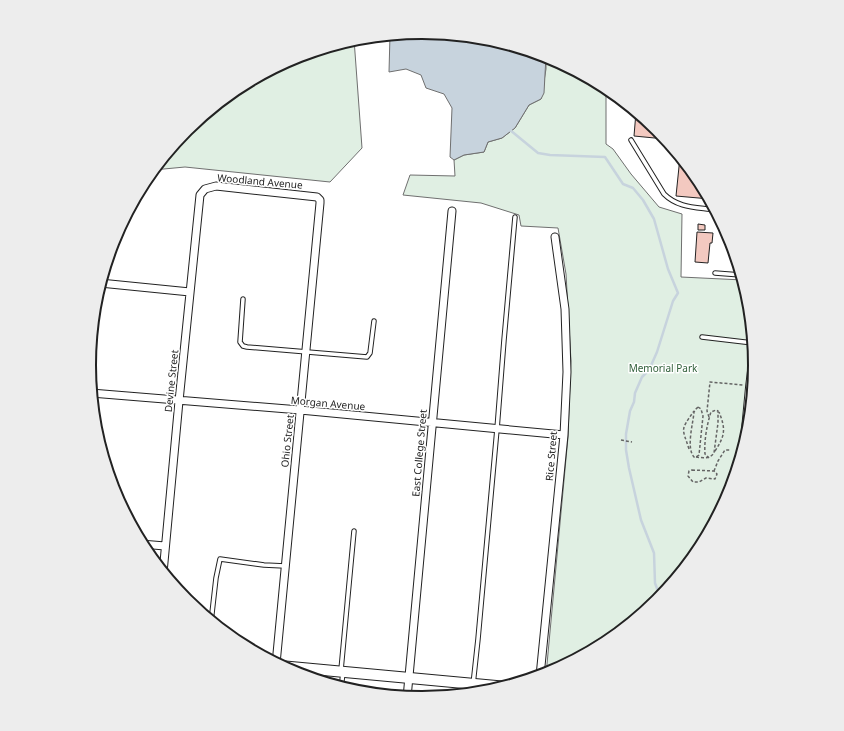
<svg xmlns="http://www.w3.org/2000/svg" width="844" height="731" font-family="'Noto Sans',sans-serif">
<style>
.green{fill:#e0efe3;stroke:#6f6f6f}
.water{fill:#c7d3dd;stroke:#6f6f6f}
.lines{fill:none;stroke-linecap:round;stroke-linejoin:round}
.stream{stroke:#c7d3dd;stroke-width:2.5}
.building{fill:#f3c9c0;stroke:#222}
.lane-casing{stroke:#222;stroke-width:5.5}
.street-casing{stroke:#222;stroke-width:9}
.secondary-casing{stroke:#222;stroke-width:12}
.path{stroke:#646464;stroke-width:1.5;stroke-dasharray:3 2;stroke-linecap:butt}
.lane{stroke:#fff;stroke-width:3.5}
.street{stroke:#fff;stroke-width:7}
.secondary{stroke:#fff;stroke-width:10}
.labels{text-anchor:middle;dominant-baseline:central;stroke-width:3;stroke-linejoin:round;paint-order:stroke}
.street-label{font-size:10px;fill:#222;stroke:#fff}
.park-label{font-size:10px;fill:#2f5e38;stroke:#fff}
.rim{fill:none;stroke:#222;stroke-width:2}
</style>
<rect width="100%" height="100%" fill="#fff"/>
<path class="green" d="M354 39 362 148 330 182 185 167 153 170 186 130 237 88 295 57Z
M546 56 606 88V144L613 149 631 174 659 207 682 214 681 277 743 280 749 301 755 366 749 431 730 493 699 551 658 601 607 643 546 675 568 437 570 381 571 361 566 274 558 228 521 226 519 215 481 203 403 195 410 175 455 176 454 160 464 155 484 152 488 142 502 138 515 128 529 105 541 99 546 69Z"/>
<path class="water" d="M422 32 487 38 546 56 544 93 541 99 529 105 515 128 502 138 488 142 484 152 464 155 454 160 450 157 452 108 444 94 426 88 421 75 406 69 389 72 390 35Z"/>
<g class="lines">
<path class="stream" d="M510 130 538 153 550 155 605 157 623 184 633 188 643 200 654 219 668 269 678 293 673 301 657 352 649 370 642 377 635 393 634 402 630 411 626 434V450L629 468 641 520 654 553 655 583 659 594 661 597"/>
</g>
<path class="building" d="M636 112 658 130 665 139 634 136Z
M680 157 699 180 710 199 676 196Z
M698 224 705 225V230H698Z
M697 232 713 233 712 243H710L708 263 695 262Z"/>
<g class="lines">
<defs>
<path id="lane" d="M631 140 664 194C678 208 696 207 715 210
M715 273 741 275
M243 299 240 342 243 346 247 347 367 357 370 353 374 321
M702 337 753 343
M741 458 748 385 753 345
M211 622 216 578 220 559 264 565 285 566
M341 670 354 531
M341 688 343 673
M472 694 478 639 497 429 504 340 515 217"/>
<path id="street" d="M100 283 190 292
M91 393 300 410 564 435
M141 544 165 546
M163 573 179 401 200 195 205 189 216 186 317 197 320 200V203L276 664
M540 676 564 435 567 372 565 309 555 237
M407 698 452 211"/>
<path id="secondary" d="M280 666 507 687"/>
</defs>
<use href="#lane" class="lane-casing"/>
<use href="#street" class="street-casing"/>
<use href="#secondary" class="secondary-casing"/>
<path class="path" d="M698 407 701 409 703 416 699 455 696 457H694C686 448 693 424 694 412L696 409Z
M709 417 707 411 710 382 743 385
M621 440 632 442
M689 449C682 427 680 431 694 411
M715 451C725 436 726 429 719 412
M696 457C703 458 710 459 714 453L718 423V411L716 410 711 412C707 424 704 441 705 454L709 458
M692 470 714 471 717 474 715 479 706 478 699 482H693L688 476 689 471Z
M714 471 718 461 725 450H731"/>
<use href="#lane" class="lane"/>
<use href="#street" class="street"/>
<use href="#secondary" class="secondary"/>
</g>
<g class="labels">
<g class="street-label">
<text transform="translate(260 181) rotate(5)">Woodland Avenue</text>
<text transform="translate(171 381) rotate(-84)">Devine Street</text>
<text transform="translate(328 403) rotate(5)">Morgan Avenue</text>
<text transform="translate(287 441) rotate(-84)">Ohio Street</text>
<text transform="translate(419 453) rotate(-85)">East College Street</text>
<text transform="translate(551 456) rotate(-85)">Rice Street</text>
</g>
<g class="park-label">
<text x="663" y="368">Memorial Park</text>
</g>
</g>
<path d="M0 0H844V731H0ZM96 365a326 326 0 1 1 652 0a326 326 0 1 1-652 0Z" fill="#ededed" fill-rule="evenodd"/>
<path class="rim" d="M96 365a326 326 0 1 1 652 0a326 326 0 1 1-652 0Z"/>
</svg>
